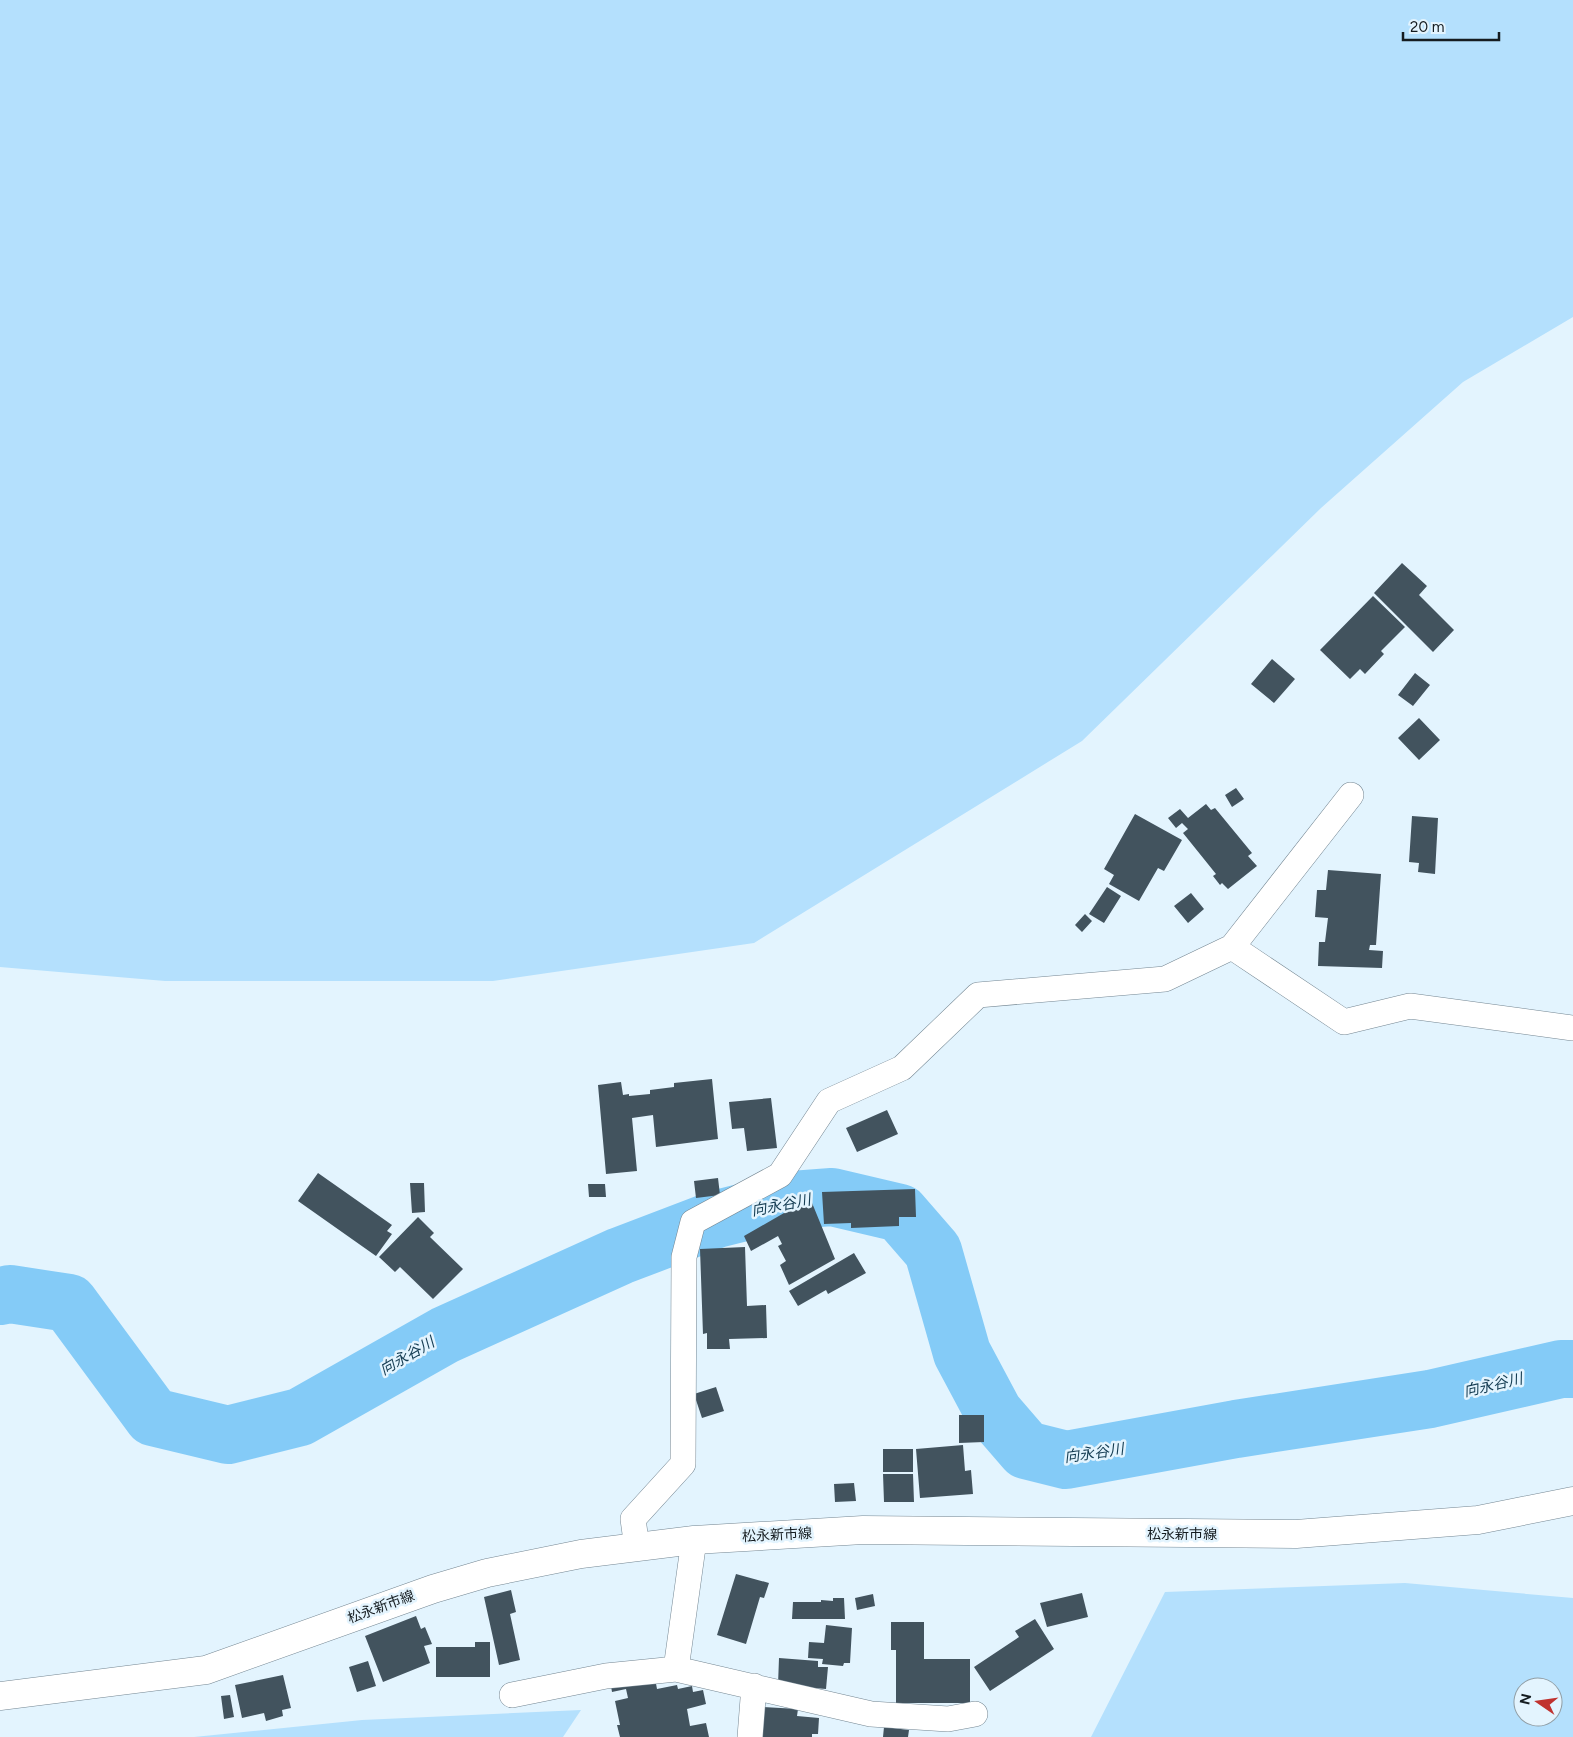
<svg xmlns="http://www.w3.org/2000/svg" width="1573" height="1737" font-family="Figtree,'Noto Sans JP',sans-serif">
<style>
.green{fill:#b4e0fd;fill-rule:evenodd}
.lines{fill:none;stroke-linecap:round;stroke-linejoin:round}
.river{stroke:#84cbf7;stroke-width:58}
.building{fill:#42535e}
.minor-casing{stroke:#748692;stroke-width:26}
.secondary-casing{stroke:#748692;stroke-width:29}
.minor{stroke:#fff;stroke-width:25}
.secondary{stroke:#fff;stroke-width:28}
.labels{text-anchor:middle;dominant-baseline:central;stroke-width:5;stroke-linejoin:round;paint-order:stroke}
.street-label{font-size:14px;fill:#151c20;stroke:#e3f4fe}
.water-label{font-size:15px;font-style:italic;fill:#143c52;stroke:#e3f4fe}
</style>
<rect width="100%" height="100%" fill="#e3f4fe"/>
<path class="green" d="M0 0H1573V317L1463 382 1321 508 1082 741 754 943 493 981H165L0 967Z
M1405 1583 1573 1598V1737H1091L1165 1592ZM1523 1687H1553V1717H1523Z
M581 1710 563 1737H194L362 1720Z"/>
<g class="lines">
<path class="river" d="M0 1296 10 1294 69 1303 153 1417 228 1435 300 1417 445 1335 620 1256 717 1219 792 1200 832 1197 900 1213 933 1251 962 1353 994 1413 1026 1450 1066 1460 1236 1429 1430 1399 1561 1369H1573"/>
</g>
<path class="building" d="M1402 563 1427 586 1419 595 1454 630 1433 652 1374 593Z
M1373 596 1405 627 1381 651 1384 654 1365 674 1360 669 1350 679 1320 650Z
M1272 659 1295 679 1274 703 1251 684Z
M1415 673 1430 685 1413 706 1398 695Z
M1419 718 1440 740 1419 760 1398 738Z
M1236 788 1244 799 1232 807 1225 795Z
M1206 804 1211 810 1215 808 1252 853 1248 856 1257 866 1228 889 1222 883 1220 885 1213 876 1216 874 1183 833 1188 829 1182 823 1176 828 1168 818 1180 809 1188 818Z
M1135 814 1182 840 1164 871 1158 868 1139 901 1109 884 1114 875 1104 869Z
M1412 816 1438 818 1435 874 1418 872 1419 863 1409 862Z
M1328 870 1381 874 1376 945H1370L1369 950 1383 951 1382 968 1318 966 1319 942H1325L1328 918 1315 917 1317 890H1326Z
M1107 887 1121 896 1104 923 1089 914Z
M1191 893 1204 909 1188 923 1174 906Z
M1085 914 1092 921 1082 932 1075 925Z
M712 1079 718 1139 656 1147 653 1115 632 1118 637 1171 606 1174 598 1085 621 1082 623 1095 629 1094V1096L650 1094V1090L674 1087V1083Z
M771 1098 777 1148 747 1151 744 1128 732 1129 729 1102Z
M887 1110 898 1134 857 1152 846 1128Z
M318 1173 392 1225 387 1231 392 1234 376 1256 298 1201Z
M718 1178 720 1195 696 1198 694 1181Z
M410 1183H424L425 1212 412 1213Z
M588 1184H605L606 1197H589Z
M915 1189 916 1217H899V1226L851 1228V1223L824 1224 822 1192Z
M810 1198 835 1259 789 1285 780 1265 786 1261 778 1246 782 1244 778 1236 751 1251 744 1236Z
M418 1217 434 1233 430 1237 463 1269 433 1299 400 1267 395 1272 379 1257Z
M745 1247 747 1306 766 1305 767 1338 729 1339 730 1349H707V1333L703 1334 700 1249Z
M854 1253 866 1273 828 1294 826 1290 798 1306 789 1291Z
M716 1387 724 1411 702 1418 694 1394Z
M959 1415H984V1442L959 1443Z
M963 1445 965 1471 971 1470 973 1494 920 1498 916 1449Z
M883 1449H913V1472H883Z
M883 1474H913L914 1502H884Z
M854 1483 856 1501 835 1502 834 1484Z
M736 1574 769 1583 764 1598 760 1597 746 1644 717 1635Z
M511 1590 516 1612 510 1614 520 1660 499 1665 484 1597Z
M1082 1593 1088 1617 1047 1627 1040 1603Z
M873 1594 875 1606 857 1610 855 1598Z
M833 1598H844L845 1619H792L793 1602H821V1600L833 1601Z
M416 1616 421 1629 425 1627 432 1644 424 1646 430 1663 383 1682 365 1636Z
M1035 1619 1054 1649 990 1691 974 1667 1019 1637 1015 1631Z
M891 1622H924V1659H970V1703H896V1650H891Z
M826 1625 852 1628 850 1663H844L843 1666 822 1664 823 1659 808 1658 809 1642 824 1643Z
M475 1642H490V1677H436V1647H475Z
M779 1658 818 1661V1667H828L826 1689 778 1685Z
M368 1661 376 1686 357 1692 349 1667Z
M654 1673 657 1689 677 1685 678 1689 692 1686 693 1692 703 1690 706 1704 687 1709 690 1726 706 1723 709 1737H620L617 1725H620L615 1701 628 1698 626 1689 612 1692 610 1680Z
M283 1675 291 1708 282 1710 283 1716 266 1721 264 1713 242 1718 235 1685Z
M230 1695 234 1717 224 1719 221 1696Z
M763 1707 798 1709 797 1716 819 1718 818 1734H812V1737H761Z
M884 1727 909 1730 908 1737H883Z"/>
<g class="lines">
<defs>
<path id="minor" d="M1232 947 1344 1022 1410 1006 1573 1028
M637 1548 633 1519 683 1464 684 1257 693 1222 780 1175 829 1101 902 1068 978 995 1165 979 1232 947 1351 795
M676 1669 694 1540
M512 1695 606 1676 676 1669 871 1714 948 1719 975 1714
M750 1737 754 1686"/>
<path id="secondary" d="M0 1696 206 1670 433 1589 487 1573 581 1554 694 1540 863 1530 1296 1534 1478 1520 1573 1501"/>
</defs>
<use href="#minor" class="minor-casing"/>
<use href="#secondary" class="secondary-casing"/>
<use href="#minor" class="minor"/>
<use href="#secondary" class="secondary"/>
</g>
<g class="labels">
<g class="street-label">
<text x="1182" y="1534">松永新市線</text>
<text transform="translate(777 1535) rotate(-3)">松永新市線</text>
<text transform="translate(381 1607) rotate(-20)">松永新市線</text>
</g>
<g class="water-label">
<text transform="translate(781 1205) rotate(-11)">向永谷川</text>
<text transform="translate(407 1356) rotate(-30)">向永谷川</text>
<text transform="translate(1493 1385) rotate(-13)">向永谷川</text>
<text transform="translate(1094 1453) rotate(-8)">向永谷川</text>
</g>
</g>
<g transform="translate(1538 1702) rotate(283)"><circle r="24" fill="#e3f4fe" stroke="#919ea5"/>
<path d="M0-4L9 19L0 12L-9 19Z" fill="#c0322f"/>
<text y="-8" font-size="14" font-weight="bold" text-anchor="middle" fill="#151c20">N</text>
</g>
<path d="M1403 32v8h96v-8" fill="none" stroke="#151c20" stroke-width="2.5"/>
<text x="1410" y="32" font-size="15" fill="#151c20" stroke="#e3f4fe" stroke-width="4" paint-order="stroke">20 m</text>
</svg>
